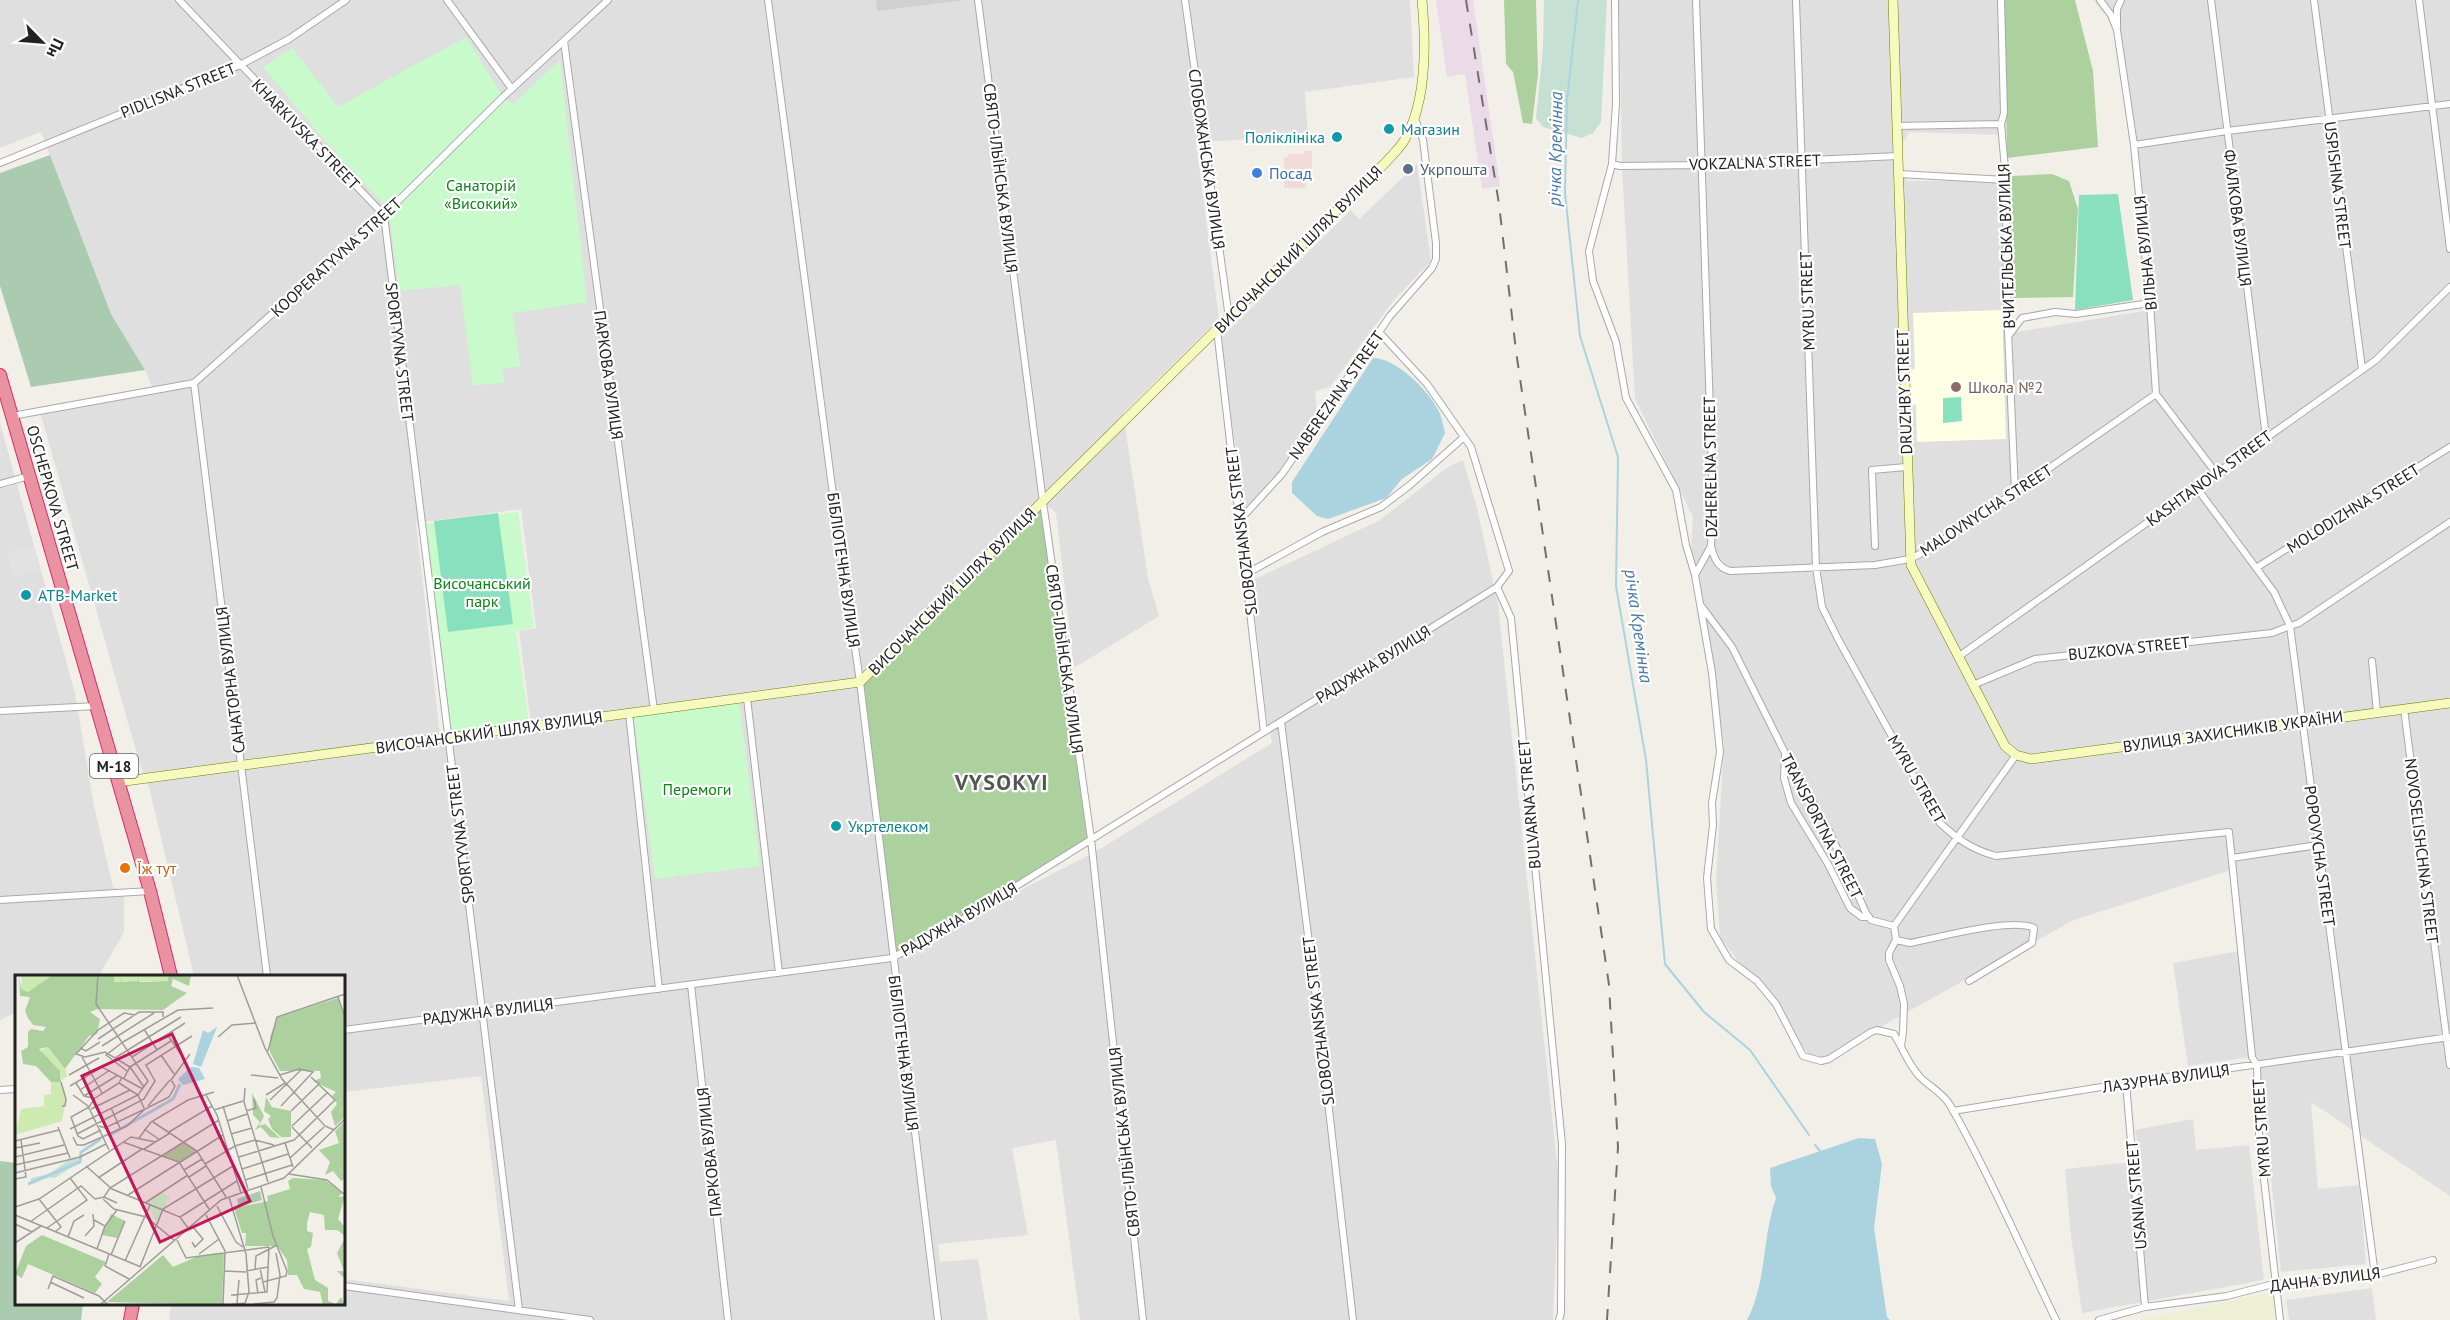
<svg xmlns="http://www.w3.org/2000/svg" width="2450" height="1320" font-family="'PT Sans',sans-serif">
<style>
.residential{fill:#e0dfdf;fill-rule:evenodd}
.commercial{fill:#f2dad9}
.industrial{fill:#ebdbe8}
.education{fill:#ffffe5}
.religious{fill:#d0d0d0}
.farmland{fill:#eef0d5}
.forest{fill:#add19e}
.wetland{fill:#c6e0d4}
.cemetery{fill:#aacbaf}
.park{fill:#c8facc}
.pitch{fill:#88e0be}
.parking{fill:#e2e2e2}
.water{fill:#aad3df}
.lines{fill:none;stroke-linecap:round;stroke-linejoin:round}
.stream{stroke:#aad3df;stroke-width:2}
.street-casing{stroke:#a9a9a9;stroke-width:8}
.secondary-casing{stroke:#707d05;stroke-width:10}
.highway-casing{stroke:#dc2a67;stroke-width:14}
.street{stroke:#fff;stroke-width:6}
.secondary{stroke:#f7fabf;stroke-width:9}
.highway{stroke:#e892a2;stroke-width:12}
.rail{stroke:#707070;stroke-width:2;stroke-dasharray:12 12;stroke-linecap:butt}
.culture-dot{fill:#0f9aa8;stroke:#fff;stroke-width:2}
.service-dot{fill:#5c6f8a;stroke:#fff;stroke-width:2}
.shop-dot{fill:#3f7fe0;stroke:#fff;stroke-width:2}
.education-dot{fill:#8d6e63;stroke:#fff;stroke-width:2}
.food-dot{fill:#e8710a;stroke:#fff;stroke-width:2}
.labels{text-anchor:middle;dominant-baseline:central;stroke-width:4.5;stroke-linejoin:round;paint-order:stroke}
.shield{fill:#fff;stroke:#646464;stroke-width:1.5}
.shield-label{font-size:15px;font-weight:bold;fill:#222}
.street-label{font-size:16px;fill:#222;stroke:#fff}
.culture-label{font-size:16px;fill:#0d838f;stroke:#fff;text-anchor:start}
.service-label{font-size:16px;fill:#4e5e75;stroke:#fff;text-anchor:start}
.shop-label{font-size:16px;fill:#366cbe;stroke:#fff;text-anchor:start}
.park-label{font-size:16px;fill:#0c8416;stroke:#fff}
.education-label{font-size:16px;fill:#785e54;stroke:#fff;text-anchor:start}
.food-label{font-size:16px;fill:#c56008;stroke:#fff;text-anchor:start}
.water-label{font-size:18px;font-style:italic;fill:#4a7aab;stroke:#fff}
.district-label{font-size:22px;font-weight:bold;letter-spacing:1.5px;fill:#555;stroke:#fff}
.inset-river{fill:none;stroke:#aad3df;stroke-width:3}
.inset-road{fill:none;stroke:#9f9d99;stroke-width:1.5}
.view{fill:#c2185b;fill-opacity:0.15;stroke:#c2185b;stroke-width:3}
.inset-edge{fill:none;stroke:#222;stroke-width:3}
</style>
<rect width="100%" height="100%" fill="#f2efe9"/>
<path class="residential" d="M0 0H1410L1414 77 1305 92 1308 137 1196 142 1219 319 1123 413 1148 578 1159 616 1074 668 1056 513 1043 502 960 921 1095 852 1272 743 1266 713 1251 581 1380 520 1448 467 1463 460 1477 508 1498 604 1559 1182 1553 1320H1080L1056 1140 1012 1148 1028 1235 938 1244 940 1262 978 1259 988 1320H169L171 1304H344V1279L509 1301 481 1076 344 1092V976H194L149 787 140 765 41 415 155 394 145 370 111 314 41 132 0 148ZM521 509 536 628 519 631 531 724 440 735 416 523Z
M1619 0H2003L2006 135 1909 132 1901 146 1902 172 1907 181H2000L2006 223 2011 311 2016 332 2144 311V291L2130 145 2114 31 2107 17 2093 0H2450V1196L2311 1102 2318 1189 2359 1185 2366 1264 2281 1272 2258 1056 2188 1066 2173 963 2245 950 2234 869 2074 920 1815 1063 1720 937 1716 880 1724 745 1700 580 1691 552 1693 517 1635 399 1622 166Z
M1417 164 1431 261 1393 301 1330 387 1315 391 1317 416 1280 472 1245 512 1220 339 1351 210 1359 219Z
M0 423 75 693 94 806 113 887 124 891V932L99 976H16V1012L0 1020Z
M2193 1119 2196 1150 2249 1145 2264 1280 2082 1313 2071 1236 2065 1169 2141 1161 2135 1130Z
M2372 1288 2376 1320H2289L2286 1300Z"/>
<path class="commercial" d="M1304 151H1312V181H1306V188H1284V157H1288V154H1304Z"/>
<path class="industrial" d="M1436 0H1473L1500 186 1482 189 1465 74 1447 77Z"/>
<path class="education" d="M2002 310 2006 439 1917 442 1916 405 1909 404 1908 370 1915 369 1913 313Z"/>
<path class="religious" d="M876 0H964L877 11Z"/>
<path class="farmland" d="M2281 1290 2284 1320H2139Z"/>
<path class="forest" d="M1504 0H1536L1538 74 1532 124 1523 123 1513 72 1506 64Z
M2004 0H2075L2093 71 2098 147 2007 158Z
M2052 174 2069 181 2078 209 2073 297 2011 298 2012 176Z
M1043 502 1091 839 892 958 860 682Z"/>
<path class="wetland" d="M1544 0H1607L1601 122 1593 133 1582 138 1543 127 1536 118 1543 49Z"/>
<path class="cemetery" d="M50 155 111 314 145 370 31 387 0 286V173Z
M0 1161 16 1163V1304H83L81 1320H0Z"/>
<path class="park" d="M466 37 503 97 513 104 560 60 587 302 513 313 520 366 502 369 504 382 473 386 460 285 399 291 389 210 326 142 263 67 292 48 338 107Z
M518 512 534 627 516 631 529 722 450 731 426 524Z
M739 700 760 866 655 879 633 713Z"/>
<path class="pitch" d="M2118 194 2133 300 2075 310 2079 195Z
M1961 397 1962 421 1943 423V398Z
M498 513 513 624 448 632 434 521Z"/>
<path class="parking" d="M33 546 38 571 13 577 7 552Z"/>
<path class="water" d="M1373 358C1396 358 1428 390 1438 410 1442 417 1443 425 1445 433L1432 459 1402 479 1386 498 1328 519 1317 516 1292 493V482Z
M1859 1138 1875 1139 1882 1164 1874 1228 1887 1317 1890 1320H1747C1767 1282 1762 1237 1776 1198L1771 1186 1770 1168Z"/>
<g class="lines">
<path class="stream" d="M1578 0 1567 100 1565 193 1580 336 1618 457 1616 586 1646 760 1665 964 1704 1012 1750 1050 1809 1135
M1815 1145 1820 1151"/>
<defs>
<path id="street" d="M179 0 384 215 519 1310
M447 0 512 89
M768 0 832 487 860 682 938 1320
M978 0 1043 502 1091 839 1143 1320
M1185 0 1229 318
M1615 0 1616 104 1612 164 1589 251 1593 281 1616 342 1626 398 1676 490 1686 545 1695 575 1712 673 1720 752 1712 803 1713 825 1707 878 1711 929 1729 960 1757 981 1776 1004 1803 1056 1821 1061 1829 1059 1871 1032 1877 1030 1894 1034C1903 1049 1908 1064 1920 1077 1930 1087 1943 1093 1950 1105 1989 1174 2021 1248 2056 1320
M1796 0 1816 567 1822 607 1838 639 1940 823C1957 839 1973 850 1996 856L2229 832 2252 1057 2257 1065 2259 1135 2280 1320
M2001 0 2004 113 2001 124 2006 180 2007 309 2015 492
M2100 0 2111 15 2117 30 2134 145 2150 303 2156 394 2216 473
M2211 0 2266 437
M2314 0 2362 369
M2419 0 2450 249
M2117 27V9L2121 0
M564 41 654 710
M1897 126 2001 124
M2134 145 2227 131 2450 104
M0 163 240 65 289 39 346 0
M1612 164 1620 166 1702 165 1898 156
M1899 174 2006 180
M1217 330 1264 732
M2009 335 2022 318 2055 312 2076 314 2150 303
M194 383 267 976
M12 416 194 383 384 215 503 97 608 0
M0 484 29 476
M1239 521 1282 474 1390 316 1432 268 1436 259V243L1423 140 1415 119
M1711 546C1714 558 1717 567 1730 571L1875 565 1910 559 1928 550 2015 492 2156 394
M1875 546 1872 470 1906 467
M2256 568 2450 447
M1246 574 1322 532 1381 507 1410 485 1464 437
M1695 575 1711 546 1713 500 1696 0
M1497 587 1511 618 1562 1144 1561 1313 1559 1320
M1702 607 1732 647 1786 755 1830 833 1866 913 1871 920 1894 926
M1958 657 2376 360 2450 287
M2372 661 2377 712
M1973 685 2035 659 2272 633 2290 626 2274 592 2196 487
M747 698 779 973
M2404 709 2450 1065
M0 711 96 706
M629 713 659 989
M1281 722 1319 1022 1353 1320
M1785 755 1784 778 1791 803 1828 864 1850 908 1862 917H1869
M2232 858 2318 845
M0 900 150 891
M1894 926 2016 755
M1894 926 1896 940 1889 953V960L1900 986 1904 1004 1903 1032 1901 1046
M1896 940 1910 943C1938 938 2011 917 2034 928L2032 943 1969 981
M691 985 728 1320
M344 1030 892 958 960 921 1497 587 1509 571 1471 447 1427 384 1380 333
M2126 1083 2145 1307
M0 1090 16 1089
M1953 1111 2126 1083 2450 1037
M2375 1275 2290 626 2299 623 2450 522
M344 1286 590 1320
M2099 1320 2145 1307 2227 1296 2277 1283 2292 1285 2375 1275 2433 1260"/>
<path id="secondary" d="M1893 0 1911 565 2005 746 2016 755 2031 759 2450 703
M118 782 860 682 1387 161C1393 154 1401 147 1405 139 1427 101 1426 43 1422 0"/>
<path id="highway" d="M0 375 150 891 171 976
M130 1320 133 1304"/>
</defs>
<use href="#street" class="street-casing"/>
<use href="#secondary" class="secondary-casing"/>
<use href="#highway" class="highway-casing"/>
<use href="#street" class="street"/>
<use href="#secondary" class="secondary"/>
<use href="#highway" class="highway"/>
<path class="rail" d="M1466 0 1499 204 1516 351 1609 985 1618 1147 1607 1320"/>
</g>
<g class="culture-dot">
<circle cx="1389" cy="129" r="6"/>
<circle cx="1337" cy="137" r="6"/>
<circle cx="26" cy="595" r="6"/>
<circle cx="836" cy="826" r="6"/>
</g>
<circle class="service-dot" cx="1408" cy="169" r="6"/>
<circle class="shop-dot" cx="1257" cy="173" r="6"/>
<circle class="education-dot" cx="1956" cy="387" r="6"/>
<circle class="food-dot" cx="125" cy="868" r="6"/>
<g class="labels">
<rect class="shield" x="90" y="754" width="48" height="24" rx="4.5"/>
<g class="shield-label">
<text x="114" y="766">М-18</text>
</g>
<g class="street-label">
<text transform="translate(178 90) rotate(-22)">PIDLISNA STREET</text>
<text transform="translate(306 134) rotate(46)">KHARKIVSKA STREET</text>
<text transform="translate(1207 159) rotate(82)">СЛОБОЖАНСЬКА ВУЛИЦЯ</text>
<text transform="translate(1755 162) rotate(-2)">VOKZALNA STREET</text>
<text transform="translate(1001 178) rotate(83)">СВЯТО-ІЛЬЇНСЬКА ВУЛИЦЯ</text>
<text transform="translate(2338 185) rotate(83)">USPISHNA STREET</text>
<text transform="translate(2238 218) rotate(83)">ФІАЛКОВА ВУЛИЦЯ</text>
<text transform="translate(2006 246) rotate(-92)">ВЧИТЕЛЬСЬКА ВУЛИЦЯ</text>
<text transform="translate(1298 249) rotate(-45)">ВИСОЧАНСЬКИЙ ШЛЯХ ВУЛИЦЯ</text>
<text transform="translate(2145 253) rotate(-96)">ВІЛЬНА ВУЛИЦЯ</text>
<text transform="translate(336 257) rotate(-42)">KOOPERATYVNA STREET</text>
<text transform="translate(1807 301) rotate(-92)">MYRU STREET</text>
<text transform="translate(400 352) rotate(83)">SPORTYVNA STREET</text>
<text transform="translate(609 375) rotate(82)">ПАРКОВА ВУЛИЦЯ</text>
<text transform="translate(1904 392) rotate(-92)">DRUZHBY STREET</text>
<text transform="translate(1336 395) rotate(-55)">NABEREZHNA STREET</text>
<text transform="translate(1710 467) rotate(-91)">DZHERELNA STREET</text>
<text transform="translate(2209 478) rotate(-36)">KASHTANOVA STREET</text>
<text transform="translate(53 498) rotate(74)">OSCHEPKOVA STREET</text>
<text transform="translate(2353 508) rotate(-32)">MOLODIZHNA STREET</text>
<text transform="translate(1986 510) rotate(-33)">MALOVNYCHA STREET</text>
<text transform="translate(1241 531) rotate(-97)">SLOBOZHANSKA STREET</text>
<text transform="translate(844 570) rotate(82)">БІБЛІОТЕЧНА ВУЛИЦЯ</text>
<text transform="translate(952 591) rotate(-45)">ВИСОЧАНСЬКИЙ ШЛЯХ ВУЛИЦЯ</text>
<text transform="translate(2129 648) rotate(-6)">BUZKOVA STREET</text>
<text transform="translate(1065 659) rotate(82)">СВЯТО-ІЛЬЇНСЬКА ВУЛИЦЯ</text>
<text transform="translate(1373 664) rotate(-32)">РАДУЖНА ВУЛИЦЯ</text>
<text transform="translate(230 680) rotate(-97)">САНАТОРНА ВУЛИЦЯ</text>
<text transform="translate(2233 731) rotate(-8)">ВУЛИЦЯ ЗАХИСНИКІВ УКРАЇНИ</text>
<text transform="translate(489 732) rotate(-8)">ВИСОЧАНСЬКИЙ ШЛЯХ ВУЛИЦЯ</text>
<text transform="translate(1917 779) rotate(60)">MYRU STREET</text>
<text transform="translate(1529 804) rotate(-95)">BULVARNA STREET</text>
<text transform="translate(1822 826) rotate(63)">TRANSPORTNA STREET</text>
<text transform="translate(460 834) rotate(-97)">SPORTYVNA STREET</text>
<text transform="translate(2422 851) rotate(83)">NOVOSELISHCHNA STREET</text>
<text transform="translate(2320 856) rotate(82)">POPOVYCHA STREET</text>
<text transform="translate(959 919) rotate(-30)">РАДУЖНА ВУЛИЦЯ</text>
<text transform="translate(488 1011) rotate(-7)">РАДУЖНА ВУЛИЦЯ</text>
<text transform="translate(1318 1021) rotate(-97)">SLOBOZHANSKA STREET</text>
<text transform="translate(904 1053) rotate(83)">БІБЛІОТЕЧНА ВУЛИЦЯ</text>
<text transform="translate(2166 1078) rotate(-8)">ЛАЗУРНА ВУЛИЦЯ</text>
<text transform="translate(2261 1128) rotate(-94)">MYRU STREET</text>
<text transform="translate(1124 1142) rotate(-96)">СВЯТО-ІЛЬЇНСЬКА ВУЛИЦЯ</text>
<text transform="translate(709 1152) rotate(-96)">ПАРКОВА ВУЛИЦЯ</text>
<text transform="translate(2136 1195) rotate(-95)">USANIA STREET</text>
<text transform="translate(2325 1279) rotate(-7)">ДАЧНА ВУЛИЦЯ</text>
</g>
<g class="culture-label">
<text x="1401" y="129">Магазин</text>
<text x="1325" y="137" text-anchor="end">Поліклініка</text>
<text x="38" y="595">ATB-Market</text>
<text x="848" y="826">Укртелеком</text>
</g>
<g class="service-label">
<text x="1420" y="169">Укрпошта</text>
</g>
<g class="shop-label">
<text x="1269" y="173">Посад</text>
</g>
<g class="park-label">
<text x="481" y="185">Санаторій<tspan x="481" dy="18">«Високий»</tspan></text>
<text x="482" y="583">Височанський<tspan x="482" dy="18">парк</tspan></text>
<text x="697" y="789">Перемоги</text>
</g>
<g class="education-label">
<text x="1968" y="387">Школа №2</text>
</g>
<g class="food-label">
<text x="137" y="868">Їж тут</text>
</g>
<g class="water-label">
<text transform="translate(1555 149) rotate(-89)">річка Кремінна</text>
<text transform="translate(1639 626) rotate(82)">річка Кремінна</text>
</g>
<g class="district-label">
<text x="1002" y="782">VYSOKYI</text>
</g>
</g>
<g transform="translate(15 975)">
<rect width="330" height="330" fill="#f2efe9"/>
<path d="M7 0H38V3L13 17 6 14ZM99 0H153V6L99 7ZM33 72 50 94 52 101 47 105 45 96 24 76ZM36 107H46L51 124 47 146 0 160 6 134 29 131V120L36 119Z" fill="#cdebb0"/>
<path d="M4 0 6 14 13 17 38 0H99V7H106V0L107 7 123 6 124 0V7H131L153 6V0H176L174 11 158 4 156 11 172 18 148 35 83 34 75 37 85 44 82 59 74 61 50 94 33 72 24 74 45 96 46 107H36L21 91 8 89 6 76 13 72V57L16 54 28 56 31 52 18 50 13 43 10 36 15 22 5 21ZM323 23 330 44V142L320 151 316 137 322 129 317 121 321 117 298 106 306 103 305 96H265L255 77V62L263 42ZM237 118 249 141 244 151 250 149 265 163 255 162 246 152 240 155 245 147 238 140ZM251 122 257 132 276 136V162H266L257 154 253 144 256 141 249 136ZM330 146V204L326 206 318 196 310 200 315 187 304 175 324 168 320 156ZM168 167 182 176 164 187 146 181ZM278 203 310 205 327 218 323 222 330 221 323 244 330 252V261L322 255H310L309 240 295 237 292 248V256L298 258 296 272 292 274 300 305 313 313V326L321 329 326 322 330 330H308L305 317 289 314 282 300H273L272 285 262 271H230L231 258H227L219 233 253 226 252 221 275 214 273 206ZM96 239 110 246 102 263 87 260ZM27 260 91 287 80 302 87 309 80 318 13 289 7 303 0 299 11 271ZM330 263V304L322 296H329L322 278ZM209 277 207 330 92 327 148 280 158 292 183 281Z" fill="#add19e"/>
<path d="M55 184H63V188L40 203 32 202 15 209 16 203 34 199Z" fill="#c6e0d4"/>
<path d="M245 216 247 225 224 232 222 224Z" fill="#aacbaf"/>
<path d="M147 218 156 223 150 227 152 231 141 247 131 227Z" fill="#c8facc"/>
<path d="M202 52 186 92 178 89 188 55 193 58ZM176 92 184 93 190 104 168 110 163 104Z" fill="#aad3df"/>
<path class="inset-river" d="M93 161 158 124 165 109M13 209 65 187 66 177 86 164"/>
<path class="inset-road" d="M83 0 81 29 133 106M222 0 250 73 267 104 310 151 319 155M323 22 330 42M120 40 109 38 83 55 61 79 70 82 90 77 115 92 156 66M129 54 142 75M154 62 170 85M203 62 217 50 241 48M83 64 124 37H148V42M108 67 163 35 198 33M108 67 91 80 112 96M87 71 139 38M65 73 71 76 85 67M253 76 262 42 330 19M146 80 159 99M67 82 87 118M117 82 170 48M100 83 166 42M54 100 84 83M236 100 263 103M265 100 284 94 298 97 266 131M109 103 115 92 129 112M156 105 175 79M46 107 51 124 50 131H47M61 108 69 121 78 123M104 108 123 120 129 133M55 111 87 92 128 114M230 113 229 127 253 207M65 115 95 95M58 120 73 131 94 175M191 120 202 140 226 218M251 120 270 108M69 121 103 100M255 125 286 95M133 131 155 105M208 131 233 214M74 132 56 142 63 161 68 164 86 155M74 132 80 123 104 108 107 102M96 133 105 153M76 134 115 115M199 135 228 126M231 136 241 133 239 124M276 136 305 108M212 146 232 139M138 147 182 176 211 222M84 151 90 153 130 134M277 151 313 117M43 152 55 183M277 152 297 173M55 154 123 120 133 106M129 154 145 165M154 157 197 131M62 159 129 124 140 106 131 90 177 61M216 159 237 153M58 162 62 170H69L112 151 130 134 154 122 160 111 156 105M124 163 136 147 173 125 199 117M0 166 44 155M108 167 164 187 194 234M270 168 278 192M0 173 25 168M129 174 155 158M0 182 49 170M224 182 279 165 320 125 296 102M275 183 309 152M190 189 220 171 240 165 259 170M0 190 53 178M71 191 97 214 165 242 173 253M227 194 273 179M169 195 187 184M0 198 65 182 91 169M274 199 312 205 330 220M174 202 191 191M83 203 127 174M0 204 11 202 6 165M230 205 277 190M246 212 258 261 272 296 271 301 248 307M113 220 208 160M89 222 95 213 204 145M24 224 46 252 40 257M88 224 99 234 131 242 159 265M130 228 173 200M202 231 221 267 228 272M0 232 24 224 116 162 141 167M0 240 126 292M191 240 210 276 208 330M165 242 222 206M79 245 90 251 82 274M15 247 66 211 80 224 89 222 102 228M0 249 17 257M90 251 102 235M32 253 72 225 55 203M70 261 79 251 78 239M53 262 59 246 69 240M162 265 171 283 254 272M177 267 180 272 188 264 178 252M0 268 26 251M94 279 90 291 114 304M184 279 204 264M96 280 110 246M110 286 135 230M125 292 148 234 218 191M245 293 250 317M240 294 241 281 262 270M209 296 231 297M231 296 253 292M35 307 69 323M33 314 38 301 84 321 93 330M243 319 241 305 246 303M216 320 252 317 254 272M222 328 224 305M239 329 259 327 262 323 265 300 261 278M85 330 206 225 269 203 330 144M213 330 230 328 234 317 231 279 214 222"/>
<path class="view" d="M157 59 235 226 145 267 67 101Z"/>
<rect width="330" height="330" class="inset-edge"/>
</g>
<g transform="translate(42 42) rotate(115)" stroke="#ffffff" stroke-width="4.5" paint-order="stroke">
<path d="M0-4.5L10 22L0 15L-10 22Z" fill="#222222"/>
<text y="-9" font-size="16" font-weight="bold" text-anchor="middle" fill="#222222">Пн</text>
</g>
</svg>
